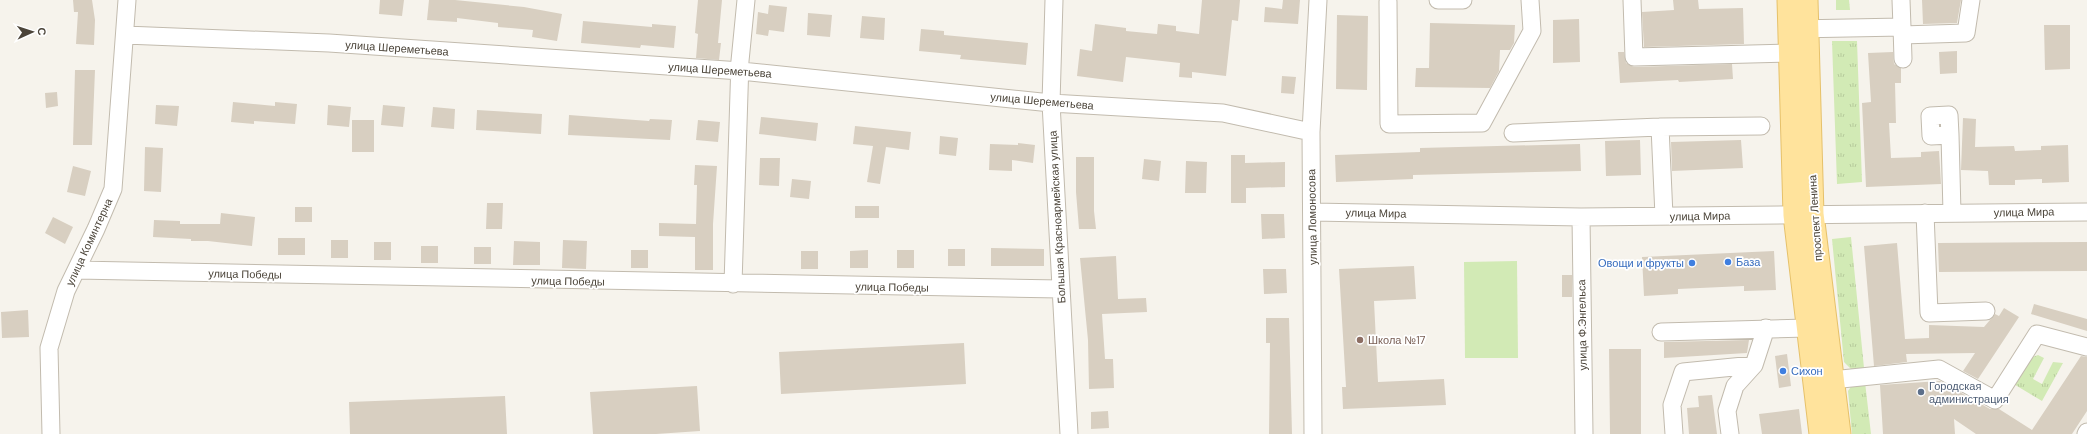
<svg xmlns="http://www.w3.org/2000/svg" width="2087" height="434" font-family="'DM Sans',sans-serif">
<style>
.grass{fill:url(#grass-tufts)}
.garden{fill:#d2eab5}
.building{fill:#d8cfc1}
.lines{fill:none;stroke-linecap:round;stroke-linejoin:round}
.minor-casing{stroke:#c2bbae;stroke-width:19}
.major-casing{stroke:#e6c16a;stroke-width:23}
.minor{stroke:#fff;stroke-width:17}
.major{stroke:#ffe39c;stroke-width:21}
.shop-dot{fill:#3f7fe0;stroke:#fff;stroke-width:1.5}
.education-dot{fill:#8d6e63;stroke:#fff;stroke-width:1.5}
.service-dot{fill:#5c6f8a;stroke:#fff;stroke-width:1.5}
.labels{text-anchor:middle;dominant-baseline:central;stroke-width:3.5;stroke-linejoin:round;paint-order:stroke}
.street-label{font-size:11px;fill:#4b4439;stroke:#fff}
.shop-label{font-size:11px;fill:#366cbe;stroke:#fff;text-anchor:start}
.education-label{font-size:11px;fill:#785e54;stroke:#fff;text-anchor:start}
.service-label{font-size:11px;fill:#4e5e75;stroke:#fff;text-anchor:start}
</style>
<defs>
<pattern id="grass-tufts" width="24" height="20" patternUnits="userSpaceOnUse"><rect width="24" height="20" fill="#d2eab5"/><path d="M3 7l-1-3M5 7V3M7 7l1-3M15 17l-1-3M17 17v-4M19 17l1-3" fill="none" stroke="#b6ca9c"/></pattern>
</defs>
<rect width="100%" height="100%" fill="#f6f3ec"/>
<path class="grass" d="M1836 0H1849L1850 10H1836Z
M1832 41H1857L1862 182 1837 184Z
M1851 237 1864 368 1851 369 1844 362 1832 239Z
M2038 355 2044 358 2033 379 2042 384 2053 362 2063 363 2042 401 2012 383 2025 360Z
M1854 382H1865L1871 434H1852L1848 391Z"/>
<path class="garden" d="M1517 261 1518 358H1465L1464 262Z"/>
<path class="building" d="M73 0H92L95 20 94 45 76 44 78 12H74Z
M380 0H404L402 16 379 14Z
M429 0H455L524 7 562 14 557 41 532 37 533 30 498 27V23L457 18V22L427 20Z
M698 0H722L718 43H721L719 60 696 58 698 34 695 33Z
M1202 0H1240L1238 21 1232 20 1226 76 1192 72V78L1179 77 1180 63 1126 57 1123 82 1077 76 1080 49 1092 51 1095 24 1126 28V31L1157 34 1158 24 1176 26V31L1199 34Z
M1283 0H1300L1298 24 1264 22 1265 7 1282 9Z
M1673 0H1698L1699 9 1743 8 1744 44 1644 47 1642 12 1674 10Z
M1922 0H1961L1957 23 1923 24Z
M769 5 787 7 784 32 769 30 768 36 756 34 758 12 768 14Z
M808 13 832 15 830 37 807 35Z
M1337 15 1368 16 1367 90 1336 89Z
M862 16 885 18 884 40 860 38Z
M1579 19 1580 62 1553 63V20Z
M583 21 652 27V24L676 26 674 48 641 45 640 48 581 43Z
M1430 23 1515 25 1514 43 1510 50H1500L1499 71 1490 88 1415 87 1416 68H1429Z
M2044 25H2070V69L2045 70Z
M921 29 944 31V35L1028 43 1026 65 960 59 961 55 919 51Z
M1957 51V73L1940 74 1939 52Z
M1618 52H1624L1626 63 1634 67 1732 64 1733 79 1679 82 1678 80 1620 83Z
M1893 52 1894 64 1901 68V83H1895L1896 123H1889L1891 158 1921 157V152L1939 151 1941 184 1866 187 1862 103 1871 102 1868 53Z
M75 70H95L92 145H73Z
M1282 76 1296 77 1294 94 1281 93Z
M57 92 58 106 46 108 45 93Z
M233 102 275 106V102L297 104 295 124 254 121V124L231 122Z
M156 105 179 106 177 126 155 124Z
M328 105 351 107 349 127 327 125Z
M383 105 405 107 403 127 381 125Z
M433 107 455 109 454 129 431 127Z
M477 110 542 114 541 134 476 130Z
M569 115 649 121 650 119 672 120 670 140 568 135Z
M761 117 818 123 816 141 759 134Z
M1963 118 1976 119 1975 147 2014 146 2015 151 2041 150V146L2068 145 2069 182 2042 183V179L2015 180V185H1989L1988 171 1961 170Z
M352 120H374V152H352Z
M698 120 720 122 718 142 696 140Z
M855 126 911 132 909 150 886 147 880 184 867 182 873 146 853 144Z
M940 136 958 138 956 156 939 154Z
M1640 140 1641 175 1606 176 1605 141Z
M1741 140 1743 168 1672 171 1671 142Z
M1018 143 1035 145 1033 163 1012 160V171L989 170 990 144 1018 145Z
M1580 144 1581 171 1413 175V179L1336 182 1335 155 1420 152V148Z
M145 147 163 148 161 192 144 191Z
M1231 155H1245V163L1285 162V187L1246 188V203H1231Z
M1076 157H1094V211L1096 229H1079L1076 192Z
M760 158H780L779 186 759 185Z
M1144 159 1161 161 1159 181 1142 179Z
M1186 161 1207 162 1206 193H1185Z
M695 165 717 166 713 224V270H695V237L659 236V223L696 224 697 185H694Z
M73 166 91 171 85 196 67 192Z
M792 179 811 181 809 199 790 197Z
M487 203H503L502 229H486Z
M855 206H879V218H855Z
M295 207H312V222H295Z
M221 213 255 217 252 246 208 241H191V239L153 237 154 220 180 221V224H220Z
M1261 214H1284L1285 238 1262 239Z
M53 217 73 227 65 244 45 233Z
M278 238H305V255H278Z
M331 240H348V258H331Z
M563 240 587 241 586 269 562 268Z
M514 241 540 242V265H513Z
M374 242H391V260H374Z
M2087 242V271L1939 272 1938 243Z
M1897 243 1905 339 1929 338V325L1984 327 1995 314 1999 316 2004 308 2019 317 1978 379 1963 371 1975 353 1906 354 1907 362 1874 366 1864 246Z
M421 246H438V263H421Z
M474 247H491V264H474Z
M991 248 1044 249V266H991Z
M948 249H965V266H948Z
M631 250H648V268H631Z
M868 250V268H850V251Z
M897 250H914V268H897Z
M801 251H818V269H801Z
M1774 251 1776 290 1744 291V286L1678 289V294L1644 296 1642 257Z
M1116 256 1118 299 1146 298 1147 312 1102 314 1105 359H1113L1114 388 1089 389 1088 340 1080 258Z
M1414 266 1416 299 1374 301 1378 382 1444 379 1446 405 1343 409 1342 387H1346L1339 269Z
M1263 269H1286L1287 293 1264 294Z
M1562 275H1572V297H1562Z
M2034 304 2087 319V331L2031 314Z
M28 310 29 337 2 338 1 312Z
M1266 318H1289L1292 434H1269L1270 343H1266Z
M1749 340 1747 353 1664 358V342Z
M964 343 966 384 781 394 779 352Z
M1609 349H1641V434H1610Z
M1787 354 1791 386 1779 388 1775 356Z
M2081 356 2087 357V411L2072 434H1976L1954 419 1955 434H1883L1880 385 1940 381 1990 409H1999L2032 430Z
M697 386 700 431 656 434H593L590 392Z
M1712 395 1717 434H1689L1687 408 1699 407 1698 396Z
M505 396 507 434H350L349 402Z
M1799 409 1802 434H1762L1759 414Z
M1108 411 1109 428 1091 429V412Z"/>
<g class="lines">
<defs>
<path id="minor" d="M1054 0 1051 103 1069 434
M1438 0H1463
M1632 0 1634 57 1790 53
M1901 0 1902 27
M1388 2 1389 124 1482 123 1532 31 1530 0
M1795 29 1902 27 1903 59
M125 35 329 43 741 71 1051 103 1223 113 1311 132
M1902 35 1966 33 1971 0
M1513 133 1660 127
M1950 135 1949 115 1930 116 1931 136 1950 135 1952 213
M1313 212 1581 217 2087 212
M1925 213 1929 313 1986 311
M1664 216 1660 127 1761 126
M1581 217 1584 434
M77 270 1060 289
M733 284 740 61 746 0
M1661 332 1807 328
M1822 381 1939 369 1995 400 2037 334 2087 347
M51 434 49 348 66 291 96 229 113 189 127 0
M1313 434 1311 132 1318 0
M1674 434 1672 405 1683 372 1754 365
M1730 434 1727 411 1735 386 1754 365 1766 328
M2086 434 2087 432"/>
<path id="major" d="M1788 0 1794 215 1820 434
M1807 0 1813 214 1840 434"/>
</defs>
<use href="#minor" class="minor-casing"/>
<use href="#major" class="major-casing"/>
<use href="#minor" class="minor"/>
<use href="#major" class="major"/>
</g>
<g class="shop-dot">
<circle cx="1728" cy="262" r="4"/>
<circle cx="1692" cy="263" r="4"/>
<circle cx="1783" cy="371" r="4"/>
</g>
<circle class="education-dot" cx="1360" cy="340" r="4"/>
<circle class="service-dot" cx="1921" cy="392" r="4"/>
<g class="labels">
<g class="street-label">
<text transform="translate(397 48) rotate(4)">улица Шереметьева</text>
<text transform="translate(720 70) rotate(4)">улица Шереметьева</text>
<text transform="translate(1042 101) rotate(5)">улица Шереметьева</text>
<text transform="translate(2024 212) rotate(-1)">улица Мира</text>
<text transform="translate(1376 213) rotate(1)">улица Мира</text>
<text transform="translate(1700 216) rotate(-1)">улица Мира</text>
<text transform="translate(1057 217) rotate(-93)">Большая Красноармейская улица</text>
<text transform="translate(1312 217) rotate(-91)">улица Ломоносова</text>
<text transform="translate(1815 218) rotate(-94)">проспект Ленина</text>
<text transform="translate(89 242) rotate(-65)">улица Коминтерна</text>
<text transform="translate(245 274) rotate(1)">улица Победы</text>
<text transform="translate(568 281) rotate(1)">улица Победы</text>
<text transform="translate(892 287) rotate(1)">улица Победы</text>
<text transform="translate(1582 325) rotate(-91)">улица Ф.Энгельса</text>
</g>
<g class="shop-label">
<text x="1736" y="262">База</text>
<text x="1684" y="263" text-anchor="end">Овощи и фрукты</text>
<text x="1791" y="371">Сихон</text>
</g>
<g class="education-label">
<text x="1368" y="340">Школа №17</text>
</g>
<g class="service-label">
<text x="1929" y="386">Городская<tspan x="1929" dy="13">администрация</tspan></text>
</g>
</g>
<g transform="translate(32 32) rotate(87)" stroke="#ffffff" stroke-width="3" paint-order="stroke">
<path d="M0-3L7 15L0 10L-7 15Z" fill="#4b4439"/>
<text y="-6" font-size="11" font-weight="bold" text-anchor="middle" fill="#4b4439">С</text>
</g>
</svg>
